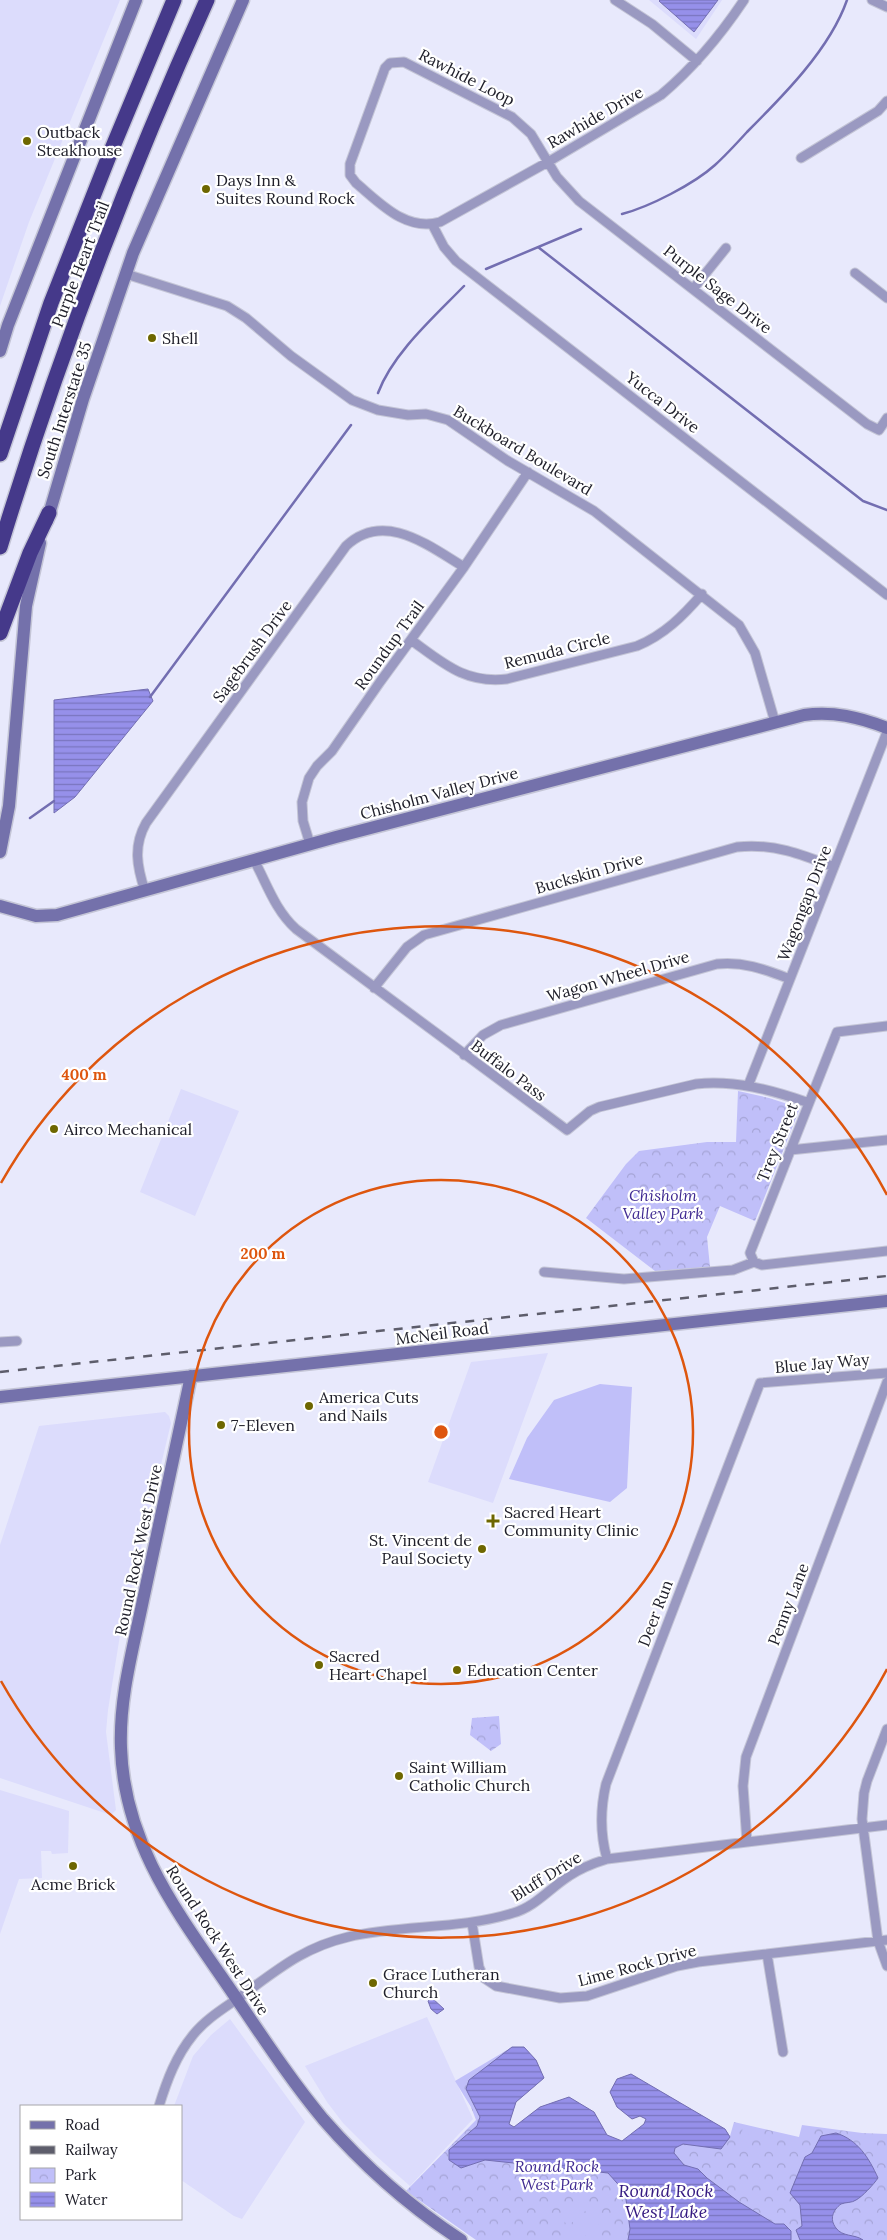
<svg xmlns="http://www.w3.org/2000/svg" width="887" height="2240" font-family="Lora,serif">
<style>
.built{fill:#dcdcfc}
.park{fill:url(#park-crowns)}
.pitch{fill:#c0bff9}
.water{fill:url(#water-rules);stroke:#736eb1}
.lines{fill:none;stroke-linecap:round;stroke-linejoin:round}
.stream{stroke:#736eb1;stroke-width:2.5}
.street-casing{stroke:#c4c5d6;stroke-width:11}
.secondary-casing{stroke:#c4c5d6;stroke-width:15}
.highway-casing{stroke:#c4c5d6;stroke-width:18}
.street{stroke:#9a99c1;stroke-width:9}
.secondary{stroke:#7471ab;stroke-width:12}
.highway{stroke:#45398a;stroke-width:15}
.rail{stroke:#5d5d6b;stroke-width:2.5;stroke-dasharray:9 9;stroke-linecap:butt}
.ring{fill:none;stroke:#de560e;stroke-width:2.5}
.poi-dot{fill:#6e6700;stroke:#fff;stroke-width:2}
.labels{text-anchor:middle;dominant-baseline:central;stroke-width:4.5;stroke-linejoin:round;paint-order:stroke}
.street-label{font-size:16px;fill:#20202b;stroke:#fff}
.poi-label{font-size:16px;fill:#20202b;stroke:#fff;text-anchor:start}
.park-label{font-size:16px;font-style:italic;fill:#402b92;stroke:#fff}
.water-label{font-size:18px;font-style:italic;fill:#341981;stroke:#fff}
.centre{fill:#de560e;stroke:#fff;stroke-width:2.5}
.ring-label{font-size:15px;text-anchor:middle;font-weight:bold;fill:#de560e;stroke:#fff;stroke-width:4.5;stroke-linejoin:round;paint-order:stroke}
</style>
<defs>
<pattern id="park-crowns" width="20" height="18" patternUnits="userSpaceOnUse" patternTransform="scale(1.25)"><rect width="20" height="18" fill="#c0bff9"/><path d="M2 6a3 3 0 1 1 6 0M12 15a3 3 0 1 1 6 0" fill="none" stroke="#a5a4d6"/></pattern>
<pattern id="water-rules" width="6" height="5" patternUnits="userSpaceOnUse" patternTransform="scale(1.25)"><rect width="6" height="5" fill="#9690ea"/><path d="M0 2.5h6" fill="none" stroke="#7a75be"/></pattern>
</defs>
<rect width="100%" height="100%" fill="#e8e9fc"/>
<path class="built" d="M0 0H120L29 222 0 306Z
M649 0H722L696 39Z
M181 1089 239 1111 195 1216 140 1192Z
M548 1353 493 1503 428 1482 471 1362Z
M165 1412 169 1416 171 1423 120 1635 108 1710 106 1732 116 1810 111 1815 0 1778V1545L39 1426Z
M0 1790 69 1811 68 1853 52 1854 51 1851H41L42 1878 19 1879 0 1934Z
M427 2017 473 2119 410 2186 375 2155 343 2123 327 2102 305 2066Z
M230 2019 305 2122 242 2219 234 2216 181 2180V2106H174L193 2056 211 2035Z"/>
<path class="park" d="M738 1091 769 1098 800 1108 755 1221 720 1206 707 1237 710 1267 655 1271 586 1218 626 1164 639 1151 707 1142H736Z
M499 1716 501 1744 491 1751 470 1735 472 1718Z
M512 2047H524L536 2060 544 2078 516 2102 509 2124 514 2127 540 2107 569 2097 594 2112 607 2135 622 2141 644 2124 646 2119 640 2116 632 2119 617 2107 610 2092 617 2079 631 2074 725 2129 730 2136 734 2122 799 2137 802 2125 862 2133 887 2134V2240H476L406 2191 476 2120 471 2107 455 2081Z"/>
<path class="pitch" d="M600 1384 632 1387 627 1488 610 1502 509 1479 527 1438 554 1400Z
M743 2128 750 2130 745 2147 738 2144Z
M581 2196 591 2206 568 2226 559 2215Z
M594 2210 603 2221 580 2240 572 2230Z"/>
<path class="water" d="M660 0H718L694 32 659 1Z
M148 689 153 701 75 797 54 813V700Z
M432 1998 444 2009 437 2014 431 2009 428 2001Z
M512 2047H524L536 2060 544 2078 516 2102 509 2124 514 2127 540 2107 569 2097 594 2112 607 2135 622 2141 644 2124 646 2119 640 2116 632 2119 617 2107 610 2092 617 2079 631 2074 725 2129 730 2137 721 2149 683 2144 675 2148 674 2153 684 2165 698 2169 707 2178 739 2202 775 2224H784L791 2231V2240H628L630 2229 625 2192 608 2173 485 2160 461 2168 449 2160V2150L477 2126 480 2117 466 2089 469 2080Z
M836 2133C858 2140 869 2158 878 2178 874 2184 862 2197 856 2200 852 2203 846 2202 841 2204 833 2210 829 2219 836 2228 842 2237 855 2234 863 2240H800L796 2230 802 2226 800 2205 790 2193 805 2157 812 2153 821 2136Z"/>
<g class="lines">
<path class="stream" d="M622 214C649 207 694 184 715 165 726 155 737 143 747 132 783 96 830 49 847 0
M538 247 863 501 887 510
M486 269 581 229
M378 393C393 353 434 317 464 286
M150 697 351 425
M30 818 54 801"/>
<defs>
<path id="street" d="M615 0 652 24 697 61
M744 0C720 36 693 68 661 95L548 162 440 222C406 232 380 203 356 183L350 175V164L385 68 390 63 404 62 512 117 531 134 557 177 579 201 867 424 879 430 887 418
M872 0 887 7
M801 158 878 111 887 101
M432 224 444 247 456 261 887 595
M855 273 887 298
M126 274 227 306 246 318 291 356 352 400 378 410 408 415 426 414 448 420 508 461 594 511 739 625 755 653 775 722
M693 289 726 248
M411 640C443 663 465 684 507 679L637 646C664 635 683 616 702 594
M310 844 303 821 302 802 309 778 317 766 332 751 380 682 464 567 528 472
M254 860C267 884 275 910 296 929L567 1130 590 1111 599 1107 696 1084C735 1080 772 1090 809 1103
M145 891C137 867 133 846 146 823L346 546C384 510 429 546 464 567
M374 988 407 947 424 935 737 847C773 843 801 854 834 867
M464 1055 483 1035 501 1025 717 964C744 961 766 970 790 979
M748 1086 887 732
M790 1150 887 1140
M754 1262 750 1253 837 1032 887 1026
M754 1262 762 1265 887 1251
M544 1272 624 1279 733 1270 754 1262
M0 1342 17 1341
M887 1729 867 1781 864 1793 862 1819 878 1941 887 1966
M747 1842 743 1786 746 1757 887 1382
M607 1859C600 1834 600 1810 606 1784L760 1383 887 1373
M472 1923 479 1967 484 1978 496 1986 560 1998 587 1996 677 1966 698 1962 887 1940
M767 1954 783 2052
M159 2106C167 2080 176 2056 193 2035 205 2020 221 2010 237 1999 275 1972 301 1948 348 1937 402 1924 459 1930 513 1913 535 1907 550 1888 569 1876 581 1868 594 1863 607 1859L887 1825"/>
<path id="secondary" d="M0 351 8 325 136 0
M47 521 83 399 133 253 243 0
M0 852 9 806 26 606 40 543
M0 906 36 916 57 915 336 837 804 715C833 711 859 717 887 728
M191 1376C175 1451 159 1525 143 1600 133 1649 119 1698 121 1748 124 1844 178 1913 230 1989 260 2033 289 2078 323 2119 363 2165 410 2207 461 2240
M0 1397 887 1301"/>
<path id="highway" d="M0 454 51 303 109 156 174 0
M0 547C57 361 127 177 207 0
M0 633 30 553 49 513"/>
</defs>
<use href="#street" class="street-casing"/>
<use href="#secondary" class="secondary-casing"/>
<use href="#highway" class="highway-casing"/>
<use href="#street" class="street"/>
<use href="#secondary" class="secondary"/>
<use href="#highway" class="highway"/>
<path class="rail" d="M0 1372 887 1276"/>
</g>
<g class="ring">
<circle cx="441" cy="1432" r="252"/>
<path d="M887 1669A505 505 0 0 1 1 1681M1 1183A505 505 0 0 1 887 1195"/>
</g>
<g class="poi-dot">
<circle cx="27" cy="141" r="5"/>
<circle cx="206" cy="189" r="5"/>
<circle cx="152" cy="338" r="5"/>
<circle cx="54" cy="1129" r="5"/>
<circle cx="309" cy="1406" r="5"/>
<circle cx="221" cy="1425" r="5"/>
<path d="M490.5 1513.5h5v5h5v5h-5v5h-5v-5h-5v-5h5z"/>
<circle cx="482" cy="1549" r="5"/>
<circle cx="319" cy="1665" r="5"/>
<circle cx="457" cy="1670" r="5"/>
<circle cx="399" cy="1776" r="5"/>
<circle cx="73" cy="1866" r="5"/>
<circle cx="373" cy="1983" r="5"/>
</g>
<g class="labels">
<g class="street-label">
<text transform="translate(467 77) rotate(27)">Rawhide Loop</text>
<text transform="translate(595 117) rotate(-30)">Rawhide Drive</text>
<text transform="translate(80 264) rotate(-69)">Purple Heart Trail</text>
<text transform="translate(718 289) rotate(38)">Purple Sage Drive</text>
<text transform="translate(663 402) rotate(38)">Yucca Drive</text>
<text transform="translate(64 410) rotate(-72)">South Interstate 35</text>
<text transform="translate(523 450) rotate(31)">Buckboard Boulevard</text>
<text transform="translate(389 645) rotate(-54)">Roundup Trail</text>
<text transform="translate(557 650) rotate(-14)">Remuda Circle</text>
<text transform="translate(252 651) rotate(-54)">Sagebrush Drive</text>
<text transform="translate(439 793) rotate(-15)">Chisholm Valley Drive</text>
<text transform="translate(589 873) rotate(-16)">Buckskin Drive</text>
<text transform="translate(804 903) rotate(-69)">Wagongap Drive</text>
<text transform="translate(618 976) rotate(-16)">Wagon Wheel Drive</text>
<text transform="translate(509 1070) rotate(37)">Buffalo Pass</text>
<text transform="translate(777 1142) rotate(-68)">Trey Street</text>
<text transform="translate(442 1333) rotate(-7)">McNeil Road</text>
<text transform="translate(822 1363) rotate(-5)">Blue Jay Way</text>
<text transform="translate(138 1550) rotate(-78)">Round Rock West Drive</text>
<text transform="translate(788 1604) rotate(-69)">Penny Lane</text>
<text transform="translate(655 1613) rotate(-69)">Deer Run</text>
<text transform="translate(546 1876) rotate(-32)">Bluff Drive</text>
<text transform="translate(218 1940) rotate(57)">Round Rock West Drive</text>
<text transform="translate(637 1965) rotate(-15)">Lime Rock Drive</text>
</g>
<g class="poi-label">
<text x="37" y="132">Outback<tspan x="37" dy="18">Steakhouse</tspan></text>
<text x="216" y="180">Days Inn &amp;<tspan x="216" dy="18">Suites Round Rock</tspan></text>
<text x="162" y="338">Shell</text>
<text x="64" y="1129">Airco Mechanical</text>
<text x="319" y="1397">America Cuts<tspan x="319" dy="18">and Nails</tspan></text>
<text x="231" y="1425">7-Eleven</text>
<text x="504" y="1512">Sacred Heart<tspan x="504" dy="18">Community Clinic</tspan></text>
<text x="472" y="1540" text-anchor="end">St. Vincent de<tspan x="472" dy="18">Paul Society</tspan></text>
<text x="329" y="1656">Sacred<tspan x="329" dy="18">Heart Chapel</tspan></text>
<text x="467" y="1670">Education Center</text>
<text x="409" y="1767">Saint William<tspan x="409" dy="18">Catholic Church</tspan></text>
<text x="73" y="1884" text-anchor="middle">Acme Brick</text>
<text x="383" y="1974">Grace Lutheran<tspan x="383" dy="18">Church</tspan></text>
</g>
<g class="park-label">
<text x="663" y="1195">Chisholm<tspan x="663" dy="18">Valley Park</tspan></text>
<text x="557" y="2166">Round Rock<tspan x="557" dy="18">West Park</tspan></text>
</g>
<g class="water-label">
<text x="666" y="2190">Round Rock<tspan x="666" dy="21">West Lake</tspan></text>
</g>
</g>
<circle cx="441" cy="1432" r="8" class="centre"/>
<g class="ring-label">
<text x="84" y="1080">400 m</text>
<text x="263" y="1259">200 m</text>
</g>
<rect x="20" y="2105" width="162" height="115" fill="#ffffff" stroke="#a6a6aa"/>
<rect x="30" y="2121" width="25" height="8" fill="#7471ab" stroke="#a6a6aa"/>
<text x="65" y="2130" font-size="15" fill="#20202b">Road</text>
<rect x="30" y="2146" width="25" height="8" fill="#5d5d6b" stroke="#a6a6aa"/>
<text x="65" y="2155" font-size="15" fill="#20202b">Railway</text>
<rect x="30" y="2168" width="25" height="15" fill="url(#park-crowns)" stroke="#a6a6aa"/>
<text x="65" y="2180" font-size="15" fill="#20202b">Park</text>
<rect x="30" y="2192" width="25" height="15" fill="url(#water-rules)" stroke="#a6a6aa"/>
<text x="65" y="2205" font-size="15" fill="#20202b">Water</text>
</svg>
